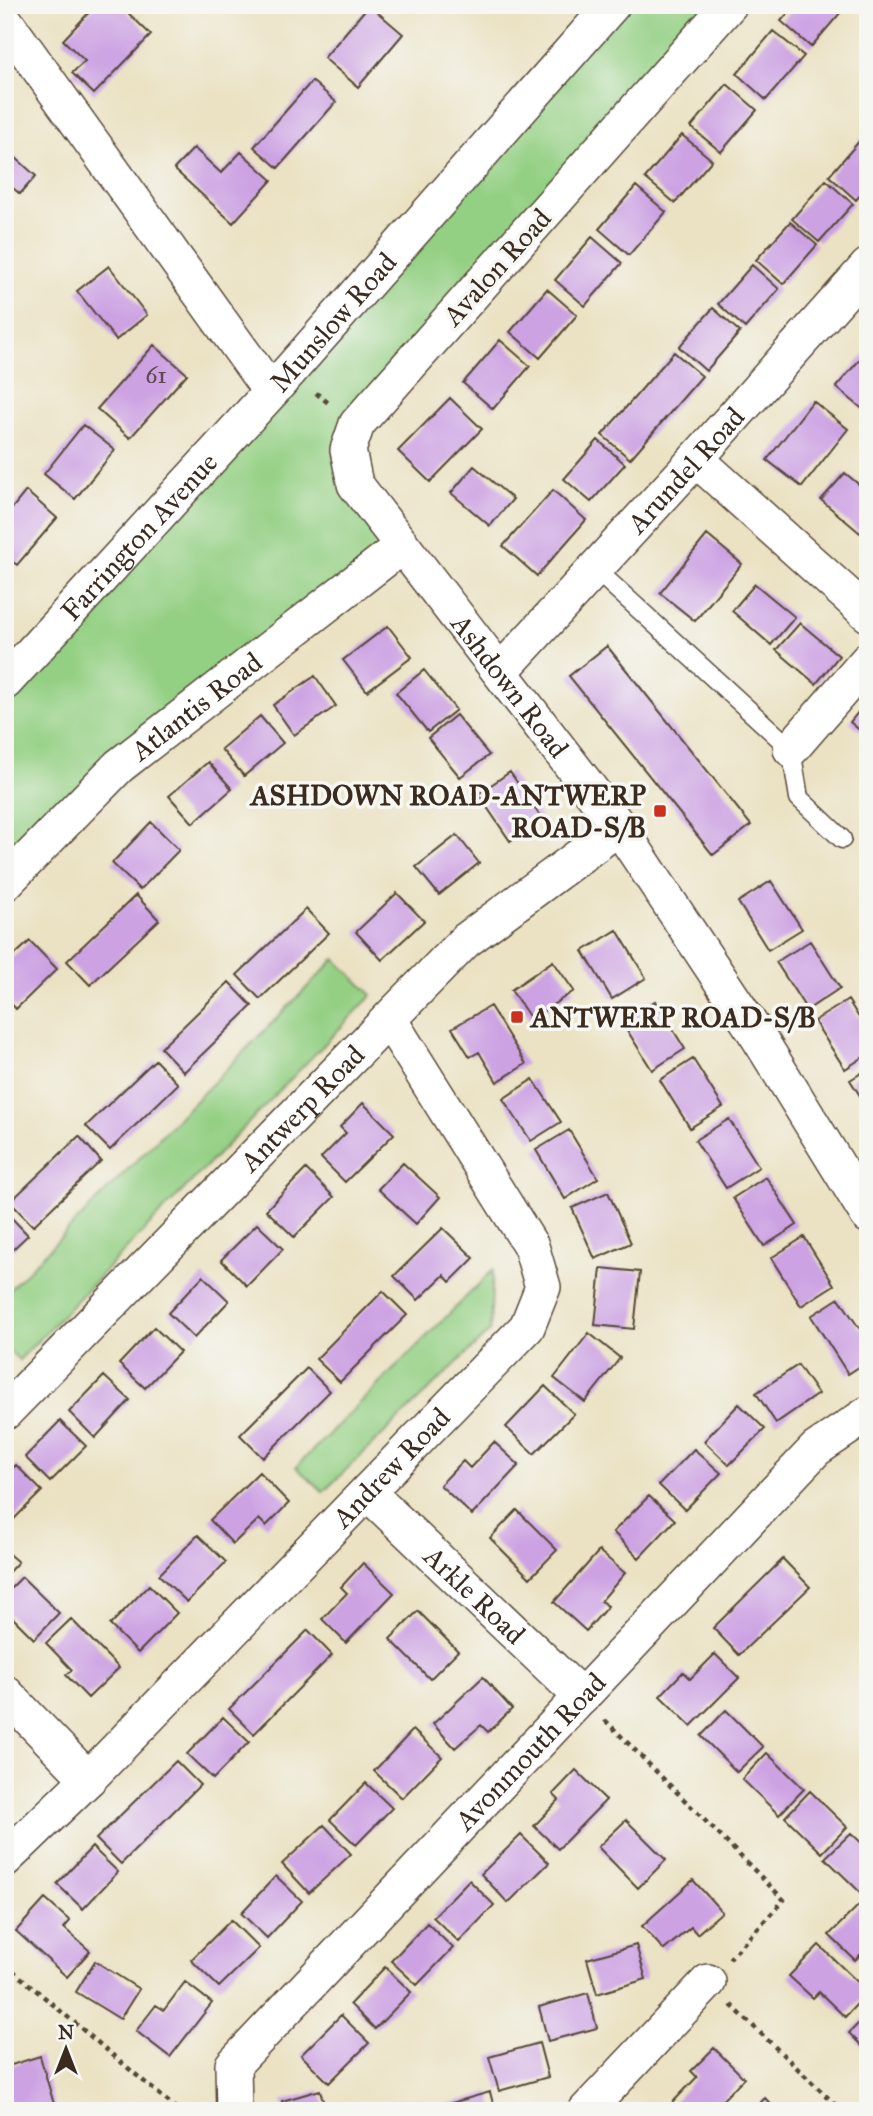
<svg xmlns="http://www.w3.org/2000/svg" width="873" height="2116" font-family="'IM FELL Great Primer',serif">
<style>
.green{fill:#94d084;stroke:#687d51;stroke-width:2}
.building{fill:#cca2e3}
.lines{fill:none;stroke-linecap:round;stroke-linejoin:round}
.service-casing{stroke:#554637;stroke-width:21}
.minor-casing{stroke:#554637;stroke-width:38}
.path{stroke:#554637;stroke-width:4.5;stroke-dasharray:5 5;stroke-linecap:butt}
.service{stroke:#fff;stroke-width:18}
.minor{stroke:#fff;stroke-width:35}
.poi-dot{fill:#c8321e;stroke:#f6f6f2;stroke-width:2.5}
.labels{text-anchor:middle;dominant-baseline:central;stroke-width:7;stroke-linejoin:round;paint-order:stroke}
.number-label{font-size:24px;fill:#5f484f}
.street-label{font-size:28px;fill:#3b2a1e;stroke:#f6f6f2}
.poi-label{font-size:28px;font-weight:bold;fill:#3b2a1e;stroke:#f6f6f2;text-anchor:end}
</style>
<rect width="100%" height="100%" fill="#f6f6f2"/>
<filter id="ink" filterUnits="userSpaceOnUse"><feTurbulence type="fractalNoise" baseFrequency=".0143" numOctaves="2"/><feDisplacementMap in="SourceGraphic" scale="14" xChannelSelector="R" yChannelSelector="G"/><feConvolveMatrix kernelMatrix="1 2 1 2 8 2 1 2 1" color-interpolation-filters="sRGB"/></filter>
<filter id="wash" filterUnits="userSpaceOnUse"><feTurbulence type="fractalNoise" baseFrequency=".00686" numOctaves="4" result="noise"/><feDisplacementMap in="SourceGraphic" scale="28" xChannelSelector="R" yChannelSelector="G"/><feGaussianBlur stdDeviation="1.57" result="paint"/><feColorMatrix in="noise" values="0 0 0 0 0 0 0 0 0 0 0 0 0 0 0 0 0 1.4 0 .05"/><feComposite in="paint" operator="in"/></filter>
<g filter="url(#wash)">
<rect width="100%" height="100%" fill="#ebe2c3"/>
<path class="green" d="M612 5H729L348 450 402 546 5 883V682Z
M335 959 372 995 19 1360 5 1347V1294Z
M493 1270 490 1331 323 1492 296 1467Z"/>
<g id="blocks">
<path class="building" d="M96 5H120L151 35 94 94 72 73 85 61 63 40Z
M369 5 403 34 358 87 324 58Z
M795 5H847L811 47 781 21Z
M773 31 804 56 766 100 737 74Z
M312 81 336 102 278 168 254 147Z
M727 84 757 110 721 152 691 127Z
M682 135 712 160 675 203 645 178Z
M862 138 868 143V186L856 200 829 176Z
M5 148 36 176 20 194 5 181Z
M194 148 221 173 241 152 272 180 233 223 174 169Z
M826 180 853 204 819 242 792 219Z
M636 186 666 212 629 255 599 229Z
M790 222 817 245 783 284 756 260Z
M592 237 622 263 585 306 555 280Z
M752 265 779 289 745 328 718 304Z
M109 266 147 315 116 340 77 291Z
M547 289 577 315 540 358 510 332Z
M713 308 740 332 706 371 679 347Z
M500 340 530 366 493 409 463 383Z
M154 345 187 374 130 438 97 409Z
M868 350V410L866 412 836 387Z
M674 352 702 376 630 459 602 435Z
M450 398 482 429 430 482 398 451Z
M813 401 848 429 802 487 767 460Z
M83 425 115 450 75 499 44 474Z
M598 440 625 464 591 502 564 479Z
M474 466 513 499 490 526 451 493Z
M845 473 868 492V525L860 533 821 500Z
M553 490 586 520 537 576 503 546Z
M26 491 57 518 17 565 5 556V517Z
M707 535 742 564 695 621 660 593Z
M755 584 795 617 771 645 732 611Z
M800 623 839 656 816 684 776 650Z
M388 626 412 657 367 691 343 660Z
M607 646 751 825 713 855 569 676Z
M424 670 456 710 428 732 396 693Z
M315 676 336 706 294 735 273 705Z
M868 700V737L850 722Z
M456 715 489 755 460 777 428 738Z
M260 716 283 743 244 776 221 749Z
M208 762 232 789 193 823 169 796Z
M510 772 542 819 510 841 478 794Z
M151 822 179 850 140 890 112 863Z
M457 835 479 863 439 895 416 867Z
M771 881 802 929 768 950 738 902Z
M397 893 424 921 382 960 356 932Z
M136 895 159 920 90 985 67 961Z
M306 909 329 933 260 999 237 975Z
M617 930 646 978 612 999 583 951Z
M30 941 57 969 16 1009 5 997V964Z
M810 941 840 988 807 1010 776 962Z
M553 961 574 991 531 1019 511 990Z
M229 982 252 1006 184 1072 161 1048Z
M848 1000 868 1032V1054L845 1069 814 1021Z
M655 1001 685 1049 652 1070 622 1022Z
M490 1006 526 1064 497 1082 479 1052 470 1057 452 1028Z
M693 1059 723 1107 690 1128 660 1080Z
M155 1060 178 1084 110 1150 86 1126Z
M868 1069V1108L850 1080Z
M533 1079 561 1122 531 1141 503 1099Z
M363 1103 394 1134 345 1182 321 1158 346 1133 340 1127Z
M729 1119 759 1167 726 1188 695 1140Z
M569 1130 598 1178 565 1199 536 1150Z
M79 1136 101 1161 33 1226 10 1202Z
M403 1163 440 1197 416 1224 378 1189Z
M306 1169 334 1197 294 1237 266 1210Z
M766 1177 797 1225 764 1246 733 1198Z
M608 1192 631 1243 595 1259 572 1208Z
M5 1211 28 1235 5 1257Z
M257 1224 283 1249 247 1286 221 1260Z
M443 1228 474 1258 450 1282 444 1275 418 1300 394 1276Z
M804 1237 834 1285 801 1306 771 1258Z
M601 1268 640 1272 634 1329 595 1325Z
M203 1276 229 1301 194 1338 168 1313Z
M383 1291 407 1315 340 1382 316 1359Z
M839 1298 859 1328 866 1324 868 1326V1361L848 1374 811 1316Z
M154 1327 180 1352 145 1388 119 1364Z
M589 1333 620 1358 585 1402 554 1378Z
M798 1365 818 1394 776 1423 756 1393Z
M307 1368 330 1391 263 1458 240 1435Z
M104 1376 130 1400 95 1438 69 1412Z
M545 1386 574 1414 534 1454 506 1427Z
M739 1404 765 1429 729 1465 704 1441Z
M60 1421 86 1446 50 1482 25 1457Z
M494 1442 519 1465 472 1515 440 1485 463 1461 470 1468Z
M694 1449 721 1473 685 1510 659 1485Z
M16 1465 42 1491 5 1528V1476Z
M259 1472 289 1503 266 1526 259 1519 233 1544 210 1520Z
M649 1496 675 1520 639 1558 613 1532Z
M517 1510 557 1550 530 1578 490 1538Z
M198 1535 226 1562 187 1602 159 1575Z
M5 1551 18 1562 5 1576Z
M599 1551 625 1573 601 1601 608 1606 586 1631 554 1602Z
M783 1559 810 1587 739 1655 713 1628Z
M363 1563 394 1593 346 1643 322 1619 347 1593 341 1587Z
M22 1577 59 1613 34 1639 5 1610V1594Z
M149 1585 177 1613 138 1653 110 1625Z
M418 1611 458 1651 430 1679 390 1639Z
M71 1619 119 1668 88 1698 66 1675 72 1670 46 1643Z
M308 1630 332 1655 254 1734 229 1709Z
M715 1654 739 1678 691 1726 660 1696 683 1672 690 1679Z
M483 1677 512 1709 488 1732 481 1725 455 1748 433 1724Z
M726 1710 763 1747 737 1772 701 1736Z
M223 1717 249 1742 213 1779 187 1754Z
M413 1730 442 1757 402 1798 374 1771Z
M767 1753 804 1789 779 1815 742 1779Z
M176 1761 200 1785 121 1864 96 1839Z
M576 1770 606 1800 558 1849 534 1826 559 1800 553 1794Z
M366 1783 392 1808 356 1845 330 1820Z
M810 1791 847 1827 822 1853 785 1817Z
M626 1820 666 1860 638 1888 598 1847Z
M324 1825 351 1854 309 1893 282 1864Z
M851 1833 868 1849V1888L862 1894 825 1858Z
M521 1835 549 1863 508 1903 481 1874Z
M92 1847 118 1872 83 1909 57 1884Z
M276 1876 302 1901 267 1938 241 1913Z
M469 1880 494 1905 459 1942 433 1917Z
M693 1880 722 1912 697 1934 691 1927 664 1950 642 1926Z
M45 1899 70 1921 64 1928 90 1951 67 1977 16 1931Z
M865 1899 868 1901V1947L855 1960 829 1935Z
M231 1920 259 1948 219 1987 191 1960Z
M427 1923 453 1948 417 1985 391 1961Z
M636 1945 646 1979 597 1994 587 1959Z
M819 1945 868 1992 845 2017 819 1992 813 1998 789 1976Z
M95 1961 139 1989 120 2019 76 1992Z
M385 1967 411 1992 375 2029 350 2004Z
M185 1982 212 2003 170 2057 136 2031 156 2005 164 2010Z
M588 1993 597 2028 548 2041 539 2007Z
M868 2014V2052L849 2033Z
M341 2015 369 2043 329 2083 301 2055Z
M539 2043 548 2077 499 2091 489 2057Z
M714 2048 744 2078 712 2111H680L672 2103 697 2077 691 2071Z
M40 2056 56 2111H12L5 2086V2067Z
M320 2090 326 2111H285L282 2101Z
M490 2092 495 2111H442L441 2106Z
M765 2098 777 2111H752Z"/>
</g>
</g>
<g filter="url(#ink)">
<use href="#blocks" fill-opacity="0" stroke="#554637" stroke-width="2"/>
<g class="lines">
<defs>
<path id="service" d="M595 569 791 749 799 798 842 839"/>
<g id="minor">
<path id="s1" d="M729 5 357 424 348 450 355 484 619 827 759 1038 868 1215"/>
<path id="s2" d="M5 21 271 392 612 5"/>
<path d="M696 459 868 614"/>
<path id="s3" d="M501 671 696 459 868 266"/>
<path id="s4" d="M5 682 271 392"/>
<path d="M791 749 868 660"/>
<path id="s5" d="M5 883 119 766 402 546"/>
<path id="s6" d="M5 1412 465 941 619 827"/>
<path id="s7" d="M367 1492 582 1697"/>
<path d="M5 1693 88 1779"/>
<path id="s8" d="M5 1859 88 1779 527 1327 543 1287 531 1246 390 1021"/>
<path id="s9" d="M234 2111 233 2065 816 1449 868 1414"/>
<path d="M586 2111 708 1982"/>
</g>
</defs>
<use href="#service" class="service-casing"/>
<use href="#minor" class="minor-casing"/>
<path class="path" d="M316 393 331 405
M605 1720 784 1900 729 1959
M5 1964 179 2111
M731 2005 842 2111"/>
<use href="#service" class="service"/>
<use href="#minor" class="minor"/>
</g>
</g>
<g class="poi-dot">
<rect x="653" y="804" width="14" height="14" rx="3.5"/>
<rect x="510" y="1010" width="14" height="14" rx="3.5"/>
</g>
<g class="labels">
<g class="number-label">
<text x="156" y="375">61</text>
</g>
<g class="street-label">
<text transform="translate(497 267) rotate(-48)">Avalon Road</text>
<text stroke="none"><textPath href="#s2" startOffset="550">Munslow Road</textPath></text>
<text stroke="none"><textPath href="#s3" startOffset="273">Arundel Road</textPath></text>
<text stroke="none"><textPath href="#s4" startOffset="198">Farrington Avenue</textPath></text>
<text stroke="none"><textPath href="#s1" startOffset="877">Ashdown Road</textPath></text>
<text stroke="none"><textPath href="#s5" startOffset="261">Atlantis Road</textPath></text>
<text stroke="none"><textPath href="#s6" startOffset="425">Antwerp Road</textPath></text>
<text stroke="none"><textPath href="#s8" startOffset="550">Andrew Road</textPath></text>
<text stroke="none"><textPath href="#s7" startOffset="149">Arkle Road</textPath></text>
<text stroke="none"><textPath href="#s9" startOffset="478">Avonmouth Road</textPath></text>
</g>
<g class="poi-label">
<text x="646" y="795">ASHDOWN ROAD-ANTWERP<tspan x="646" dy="32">ROAD-S/B</tspan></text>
<text x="531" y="1017" text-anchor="start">ANTWERP ROAD-S/B</text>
</g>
</g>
<rect width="873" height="2116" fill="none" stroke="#f6f6f2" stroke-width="28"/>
<g transform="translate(66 2049)" stroke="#f6f6f2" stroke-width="5" paint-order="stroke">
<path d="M0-5L12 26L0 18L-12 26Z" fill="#3b2a1e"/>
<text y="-10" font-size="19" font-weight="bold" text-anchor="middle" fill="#3b2a1e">N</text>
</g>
</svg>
